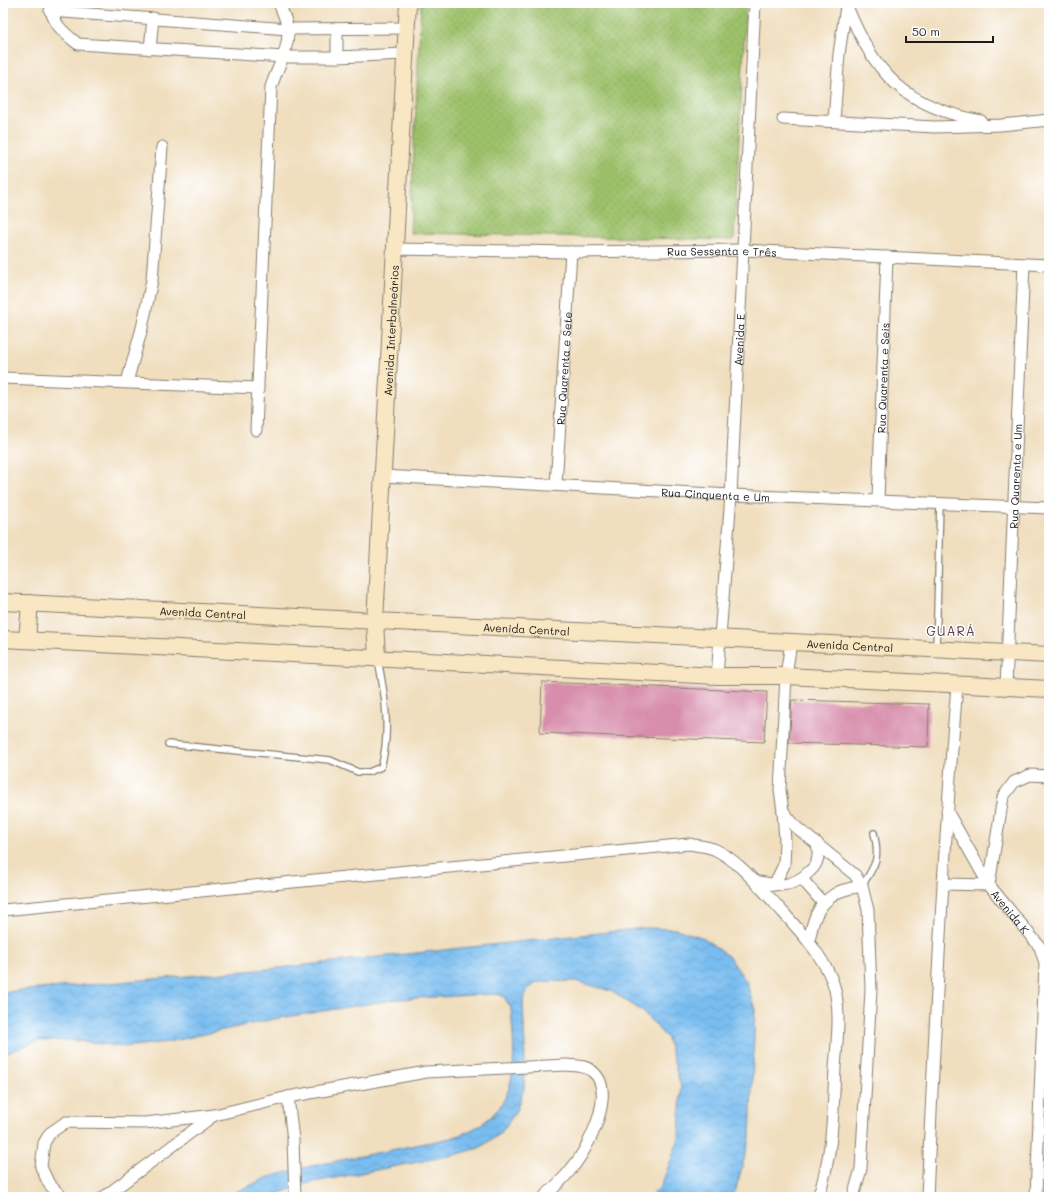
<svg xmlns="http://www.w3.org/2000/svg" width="1052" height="1200" font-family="Mali,sans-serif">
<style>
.grass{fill:url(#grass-dots);stroke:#5c6e44}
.water{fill:url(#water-waves);stroke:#4a6c86}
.building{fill:#d78dab}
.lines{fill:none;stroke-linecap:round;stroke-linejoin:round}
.lane-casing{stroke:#867d6d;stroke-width:8}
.street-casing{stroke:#867d6d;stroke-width:13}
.secondary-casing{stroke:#867d6d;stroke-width:18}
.lane{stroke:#fff;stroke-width:5.5}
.street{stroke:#fff;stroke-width:11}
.secondary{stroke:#f9e7c3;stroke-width:16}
.labels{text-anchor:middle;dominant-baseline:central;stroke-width:3;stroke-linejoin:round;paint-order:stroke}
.street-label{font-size:11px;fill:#1c1c1c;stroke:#fff}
.quarter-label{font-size:13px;letter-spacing:1px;fill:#5d444e;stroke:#fff}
</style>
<defs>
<pattern id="grass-dots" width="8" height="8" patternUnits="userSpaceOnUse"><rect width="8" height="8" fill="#9dc16b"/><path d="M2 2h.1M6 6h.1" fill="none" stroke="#87a55c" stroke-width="1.8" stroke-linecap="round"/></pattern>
<pattern id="water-waves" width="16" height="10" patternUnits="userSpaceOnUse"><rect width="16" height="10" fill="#79bdf0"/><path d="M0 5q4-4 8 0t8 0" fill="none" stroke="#68a2cd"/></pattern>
</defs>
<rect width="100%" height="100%" fill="#fff"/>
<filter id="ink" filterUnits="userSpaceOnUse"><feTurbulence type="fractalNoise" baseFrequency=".025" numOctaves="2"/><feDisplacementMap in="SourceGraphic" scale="8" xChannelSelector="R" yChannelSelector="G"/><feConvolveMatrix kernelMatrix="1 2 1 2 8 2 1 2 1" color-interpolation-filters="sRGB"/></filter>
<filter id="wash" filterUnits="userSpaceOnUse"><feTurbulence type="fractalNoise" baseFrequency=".012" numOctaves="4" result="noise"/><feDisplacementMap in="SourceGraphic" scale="16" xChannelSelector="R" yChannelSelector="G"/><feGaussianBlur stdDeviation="0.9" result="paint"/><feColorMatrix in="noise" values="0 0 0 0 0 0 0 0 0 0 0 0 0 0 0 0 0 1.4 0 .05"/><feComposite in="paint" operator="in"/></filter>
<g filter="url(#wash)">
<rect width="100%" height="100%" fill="#f0debe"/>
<path class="grass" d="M421 3H746L734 240 410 233Z"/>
<path class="water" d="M645 928 676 929 704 938 729 957 746 981 755 1010 750 1137 736 1189 729 1197H650L661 1186 679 1138 681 1087 667 1038 642 1011 611 991 575 981 538 982 528 989 523 1000 525 1050 524 1089 515 1113 500 1134 479 1148 454 1155 309 1183 268 1197H225L266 1178 306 1167 451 1138C521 1116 516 1069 511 1008L504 997 498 994 398 999 274 1019 168 1042 124 1047 70 1040 37 1041 3 1055V992L269 969Z"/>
<g id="blocks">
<path class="building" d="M542 682 767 692 764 742 540 733Z
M792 700 929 704 928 747 789 743Z"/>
</g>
</g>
<g filter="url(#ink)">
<use href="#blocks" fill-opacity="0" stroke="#867d6d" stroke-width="1"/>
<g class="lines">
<defs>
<path id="lane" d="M936 649 940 503
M168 744 330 760 358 772H369L381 767C391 733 385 694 378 660
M862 886C876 864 880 859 874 833"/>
<g id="street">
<path d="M51 3C49 21 65 34 78 44L284 57H337L405 54"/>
<path d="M846 4C875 75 904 106 981 121"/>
<path d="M50 11 288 29 407 28"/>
<path d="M337 30V57"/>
<path d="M150 49 153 18"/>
<path d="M783 119 935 127 1001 125 1049 120"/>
<path d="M834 121 839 54 846 6"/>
<path id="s1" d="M394 249 571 252 742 250 1049 265"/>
<path d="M3 378 258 388"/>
<path d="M127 382 142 328 152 280 162 147"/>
<path d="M256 430 271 87C277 68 289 50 288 30 287 21 282 11 279 3"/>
<path id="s2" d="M383 476 731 495 1049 508"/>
<path id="s3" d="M556 485 571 252"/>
<path id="s4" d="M878 499 887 257"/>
<path d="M791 642 786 676 780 790 783 811 796 827 855 875 862 886 868 910 871 990 861 1169 853 1197"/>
<path id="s5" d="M717 676 731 495 755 3"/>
<path id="s6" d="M1006 687 1024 264"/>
<path d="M947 811 989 885"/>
<path d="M802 879 823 903"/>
<path d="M755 881C777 886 792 889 810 871 819 863 819 855 817 843"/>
<path id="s7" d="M944 884 989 885 1040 947 1045 963 1036 1197"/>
<path d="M774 885 784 865 785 841 783 811"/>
<path d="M989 885 1003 797 1014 782 1030 775 1049 776"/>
<path d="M3 910 689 844C697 846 708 846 716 850 738 861 755 882 772 900 794 925 819 949 832 980 842 1007 837 1040 835 1068 833 1112 833 1155 818 1197"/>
<path d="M809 942C812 922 817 905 835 894 842 889 853 888 862 886"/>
<path d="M288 1097 293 1140 295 1197"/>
<path d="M62 1197 49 1184 41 1167 44 1143 50 1133 66 1122 145 1123 215 1115 288 1097 426 1072 566 1065C575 1066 585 1065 592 1071 618 1091 588 1149 572 1168 564 1179 553 1188 544 1197"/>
<path d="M104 1197 214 1115"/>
<path d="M927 1197C935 1026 943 855 957 685"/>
</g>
<g id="secondary">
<path id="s8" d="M3 602 1049 655"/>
<path d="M3 639 717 676H786L1049 689"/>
<path d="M27 640 30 603"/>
<path id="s9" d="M377 658 375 621 408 3"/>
</g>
</defs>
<use href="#lane" class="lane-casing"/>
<use href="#street" class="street-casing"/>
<use href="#secondary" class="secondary-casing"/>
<use href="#lane" class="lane"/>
<use href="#street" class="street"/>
<use href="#secondary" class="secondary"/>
</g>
</g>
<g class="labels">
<g class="street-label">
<text stroke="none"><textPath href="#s1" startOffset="328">Rua Sessenta e Três</textPath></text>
<text stroke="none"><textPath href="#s9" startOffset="328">Avenida Interbalneários</textPath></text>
<text stroke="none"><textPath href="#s5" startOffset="337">Avenida E</textPath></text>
<text stroke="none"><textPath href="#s3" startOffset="117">Rua Quarenta e Sete</textPath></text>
<text stroke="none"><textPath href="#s4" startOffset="121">Rua Quarenta e Seis</textPath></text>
<text stroke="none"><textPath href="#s6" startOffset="211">Rua Quarenta e Um</textPath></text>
<text stroke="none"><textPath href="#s2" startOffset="333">Rua Cinquenta e Um</textPath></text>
<text stroke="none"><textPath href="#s8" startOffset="200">Avenida Central</textPath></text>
<text stroke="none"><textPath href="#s8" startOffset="524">Avenida Central</textPath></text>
<text stroke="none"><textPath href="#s8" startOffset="848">Avenida Central</textPath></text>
<text stroke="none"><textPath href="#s7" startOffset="79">Avenida K</textPath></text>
</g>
<g class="quarter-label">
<text x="951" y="630">GUARÁ</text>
</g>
</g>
<rect width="1052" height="1200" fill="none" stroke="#fff" stroke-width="16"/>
<path d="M906 36v6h87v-6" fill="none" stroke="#1c1c1c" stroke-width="2"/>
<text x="912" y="36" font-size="12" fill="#1c1c1c" stroke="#ffffff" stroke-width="3" paint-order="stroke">50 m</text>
</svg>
